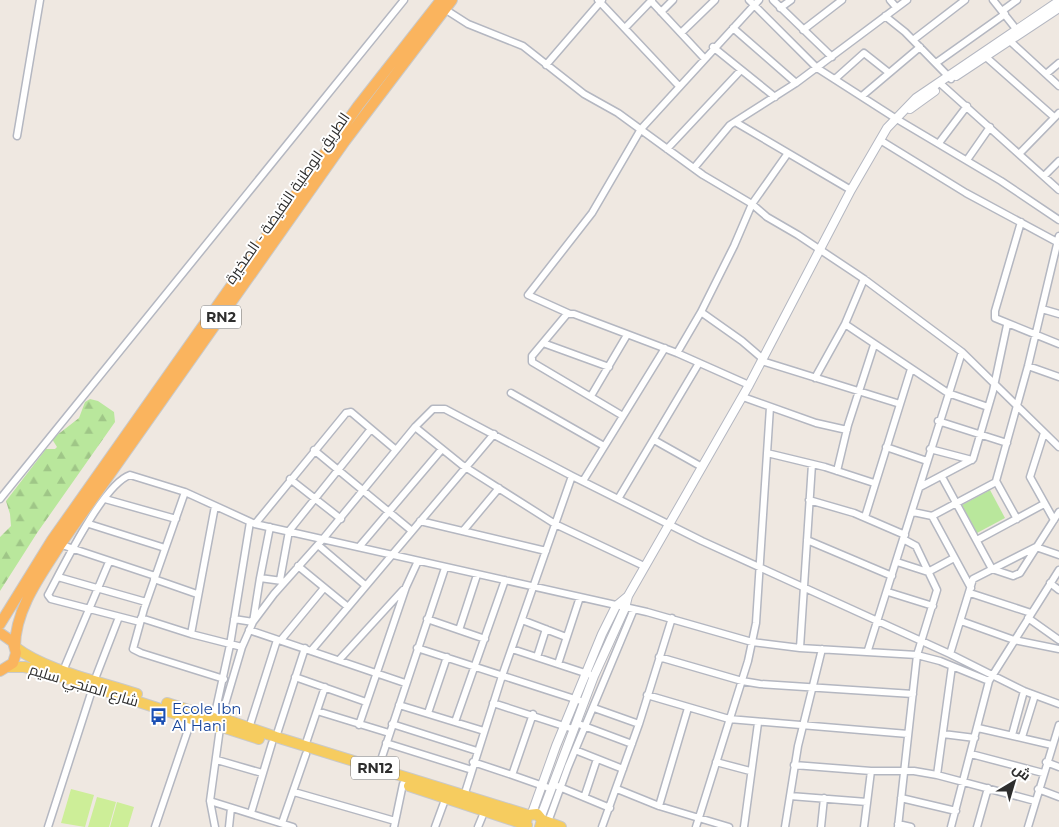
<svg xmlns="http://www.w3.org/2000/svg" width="1059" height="827" font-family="Montserrat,Cairo,sans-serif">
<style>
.grass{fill:#b9e79c}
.forest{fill:url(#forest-firs)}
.pitch{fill:#cdee98}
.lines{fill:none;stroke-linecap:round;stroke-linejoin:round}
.minor-casing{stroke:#b4b7c1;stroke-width:9}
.tertiary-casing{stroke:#b4b7c1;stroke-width:10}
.primary-casing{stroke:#c9c9c9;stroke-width:12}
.trunk-casing{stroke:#c9c9c9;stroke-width:12}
.minor{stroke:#fff;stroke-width:6}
.tertiary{stroke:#fff;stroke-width:8}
.primary{stroke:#f6cc5f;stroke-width:10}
.trunk{stroke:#fab45e;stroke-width:10}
.labels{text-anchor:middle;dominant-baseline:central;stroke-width:4;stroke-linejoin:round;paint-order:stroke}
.shield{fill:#fff;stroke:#6d6d6d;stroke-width:1}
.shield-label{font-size:14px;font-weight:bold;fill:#2e2e2e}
.street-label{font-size:15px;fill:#2e2e2e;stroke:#fff}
.transit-label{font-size:15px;fill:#164399;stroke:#fff;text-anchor:start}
</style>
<defs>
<pattern id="forest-firs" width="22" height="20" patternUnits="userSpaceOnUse" patternTransform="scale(1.25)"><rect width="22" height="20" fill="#b9e79c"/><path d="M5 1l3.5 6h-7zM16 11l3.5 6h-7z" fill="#9fc687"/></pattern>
</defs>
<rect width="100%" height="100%" fill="#efe8e1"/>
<path class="grass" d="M990 490 1005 518 977 533 962 505Z"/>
<path class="forest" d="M90 399 98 401 114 412 115 422 37 533 0 591V537L11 526 10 514 6 501 46 449H55L57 447 52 439 79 418 85 402Z"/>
<path class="pitch" d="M71 789 94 795 85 827 61 823Z
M97 797 116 802 109 827H88Z
M117 802 134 807 128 827H110Z"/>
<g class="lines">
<defs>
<path id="minor" d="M598 0 678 85
M749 0 817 68 895 118 1001 181 1059 220
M773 0 832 57
M890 0 896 7
M993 0 1016 29
M651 1 704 58
M443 8 468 24 523 46 584 94 618 113 703 175 752 204 788 153
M780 8 791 0
M1002 11 1017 0
M661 12 673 0
M885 16 905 32 951 79
M625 28 652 0
M733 28 796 83
M803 30 842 0
M682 32 715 0
M913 40 965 0
M1010 41 1059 86
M713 47 775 97
M986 57 1054 117
M936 63 1005 14
M546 65 602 0
M1046 74 1059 63
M835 79 864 53 888 72
M942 85 1059 190
M862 96 920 47
M737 123 851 190
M17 136 40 0
M880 140 966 193 1057 242
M939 143 967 106
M667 149 741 70
M1019 154 1059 113
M967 160 990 127
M694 168 730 125 796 83 907 0
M1044 176 1059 161
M1021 222 995 311V318L1059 344
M864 279 845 324 948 393 988 407
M1042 309 1059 314
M570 314 528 295 592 213 641 129 759 0
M543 343 609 367
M677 353 701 312
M763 359 742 341 701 312 734 246 752 204 767 217 798 235 864 279 962 352 1059 447
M762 361 900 404
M1028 366 1059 377
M815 378 845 324
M511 393 604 446
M591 396 627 335
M743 397 816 423 847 430
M623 416 532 362V356L567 314H574L677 353 749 385
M938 421 1007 443
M415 427 433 409H445L572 476 702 541 950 654 1024 691 1059 704
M1044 433 1030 477 1054 520
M654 440 702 467
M886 447 927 461
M930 449 972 460
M314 450 412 531
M767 453 825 467 874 483
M837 471 848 425 874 345
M942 477 992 569 1013 576 1020 573 1059 512
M290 479 341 519
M583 481 665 348
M920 487 973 459 993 391 1007 325
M185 492 144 609 133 649 141 653 224 679
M0 499 404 0
M105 499 176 519
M618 499 699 363
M809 500 854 513 905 535
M913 512 932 516 996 482
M932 516 971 588
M865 517 911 369
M1017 519 996 481 1028 366 1059 236
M420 521 546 551
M89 524 165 548
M255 524 346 413 351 412 396 450
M270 527 260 578 282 581
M463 531 499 488
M807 540 892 576
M977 540 1044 504
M59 544 155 576
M318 545 365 585
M359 547 442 449
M897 562 928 572 954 558
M298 566 348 607
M58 577 146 602
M154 579 197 594
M280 580 289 531 371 429
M1050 583 1059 590
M888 592 933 606
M970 593 1031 613
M141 618 191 634 242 647 253 622 274 594 323 539 415 427 462 465 555 524 644 566
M1028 618 1059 640
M234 619 253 622 260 578
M427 619 485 639
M522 620 566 637
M961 621 1014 640 1059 649
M140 622 51 599 48 595C62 569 103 484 130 475L185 492 255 524 647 612 752 642 800 648 917 655 940 661 989 681
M249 630 405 683
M459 630 477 575
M191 634 215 506
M281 640 324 588
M417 648 584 702
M800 648 812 464
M512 649 594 676
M868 650 962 352
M311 651 494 434
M950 654 973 579 1036 547 1059 555
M537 657 546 629
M659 657 742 681 760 684 913 694
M339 660 403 590
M558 664 580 597
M63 671 109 562
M295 677 366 702
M95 679 119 617
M647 695 729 719 908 734
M493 703 573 729
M399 705 484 731
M594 708 639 724
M317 711 389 733
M428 713 447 657
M217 718 216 709 230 645 250 522
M221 718 242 647
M455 722 505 580
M576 723 632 744
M392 724 477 751
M359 725 406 587 418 561
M249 728 277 640
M978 728 1052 745
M943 734 975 738
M1012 735 1024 691
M276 737 305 648
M1022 737 1035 695
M386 743 472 770
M305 746 325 687
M575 750 623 769
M971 754 1043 773
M217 760 262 773
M473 762 512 775 533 714
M716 762 750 771
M1046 762 1059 767
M794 765 871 771H914L937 775 1035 801
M378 769 445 568
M512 775 549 788
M937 775 952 666
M557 786 610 808
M617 789 659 806 729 827
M1038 789 1059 797
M294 792 395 821
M585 795 597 759
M464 796 502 676 572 476
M790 796 867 802
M901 798 956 811
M210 801 293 827
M659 806 688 708
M251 813 272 743
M548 822 568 767 634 609
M282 823 306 754
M898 824 911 827
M48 827 93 687
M155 827 192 718
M215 827 210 801 220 728
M229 827 231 808
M394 827 403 784
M435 827 446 797
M478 827 485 810
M602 827 639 724 672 618
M696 827 748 661 756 623 770 407
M744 827 758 723
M785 827 798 746 822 649
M821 827 824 798
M864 827 871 771
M898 827 917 655 937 590 916 546 903 539
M951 827 989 681 1059 570
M977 827 988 788
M1028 827 1059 725"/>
<path id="tertiary" d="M956 76 1059 8
M910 109 935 91
M532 813 556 746 602 634 616 606 628 596
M541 816 594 676 625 608 628 596 749 385 851 190 887 128 916 98 1059 1"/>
<path id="primary" d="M15 647C46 671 99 681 137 694
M8 667H24L40 670 216 727
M167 703 216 719
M223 719 224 726 216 727 215 721 221 718 276 737 528 815
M222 727 259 739
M409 786 527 825
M542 820 561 827
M526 822 528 815 537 814 542 820 540 827"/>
<path id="trunk" d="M0 624 52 540 358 106 441 0
M0 633 13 642 16 653 13 663 0 671
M15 647C15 609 41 575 60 545L345 141 452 0"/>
</defs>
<use href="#minor" class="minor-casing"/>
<use href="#tertiary" class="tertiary-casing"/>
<use href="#primary" class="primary-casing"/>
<use href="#trunk" class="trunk-casing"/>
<use href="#minor" class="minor"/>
<use href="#tertiary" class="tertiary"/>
<use href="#primary" class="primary"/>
<use href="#trunk" class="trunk"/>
</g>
<defs>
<symbol id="bus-bare" viewBox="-9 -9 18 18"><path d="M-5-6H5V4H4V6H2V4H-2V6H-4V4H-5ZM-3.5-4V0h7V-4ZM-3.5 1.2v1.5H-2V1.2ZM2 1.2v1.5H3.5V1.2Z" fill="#1a4fb4" stroke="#fff" stroke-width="2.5" paint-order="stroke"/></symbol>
</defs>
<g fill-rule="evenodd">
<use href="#bus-bare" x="146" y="704" width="25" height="25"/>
</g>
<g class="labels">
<g class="shield">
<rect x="201" y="305.5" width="40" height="23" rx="4"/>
<rect x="351" y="756.5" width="48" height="23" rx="4"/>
</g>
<g class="shield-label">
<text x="221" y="317">RN2</text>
<text x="375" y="768">RN12</text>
</g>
<g class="street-label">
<text transform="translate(287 198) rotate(-55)">الطريق الوطنية النفيضة - الصخيرة</text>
<text transform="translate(84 685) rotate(17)">شارع المنجي سليم</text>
</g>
<g class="transit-label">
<text x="172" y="708">Ecole Ibn<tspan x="172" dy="17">Al Hani</tspan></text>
</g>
</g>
<g transform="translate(1014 782) rotate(38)" stroke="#ffffff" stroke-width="4" paint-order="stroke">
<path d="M0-4L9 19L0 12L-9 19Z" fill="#2e2e2e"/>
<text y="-8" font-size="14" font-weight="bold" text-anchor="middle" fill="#2e2e2e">ش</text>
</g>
</svg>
